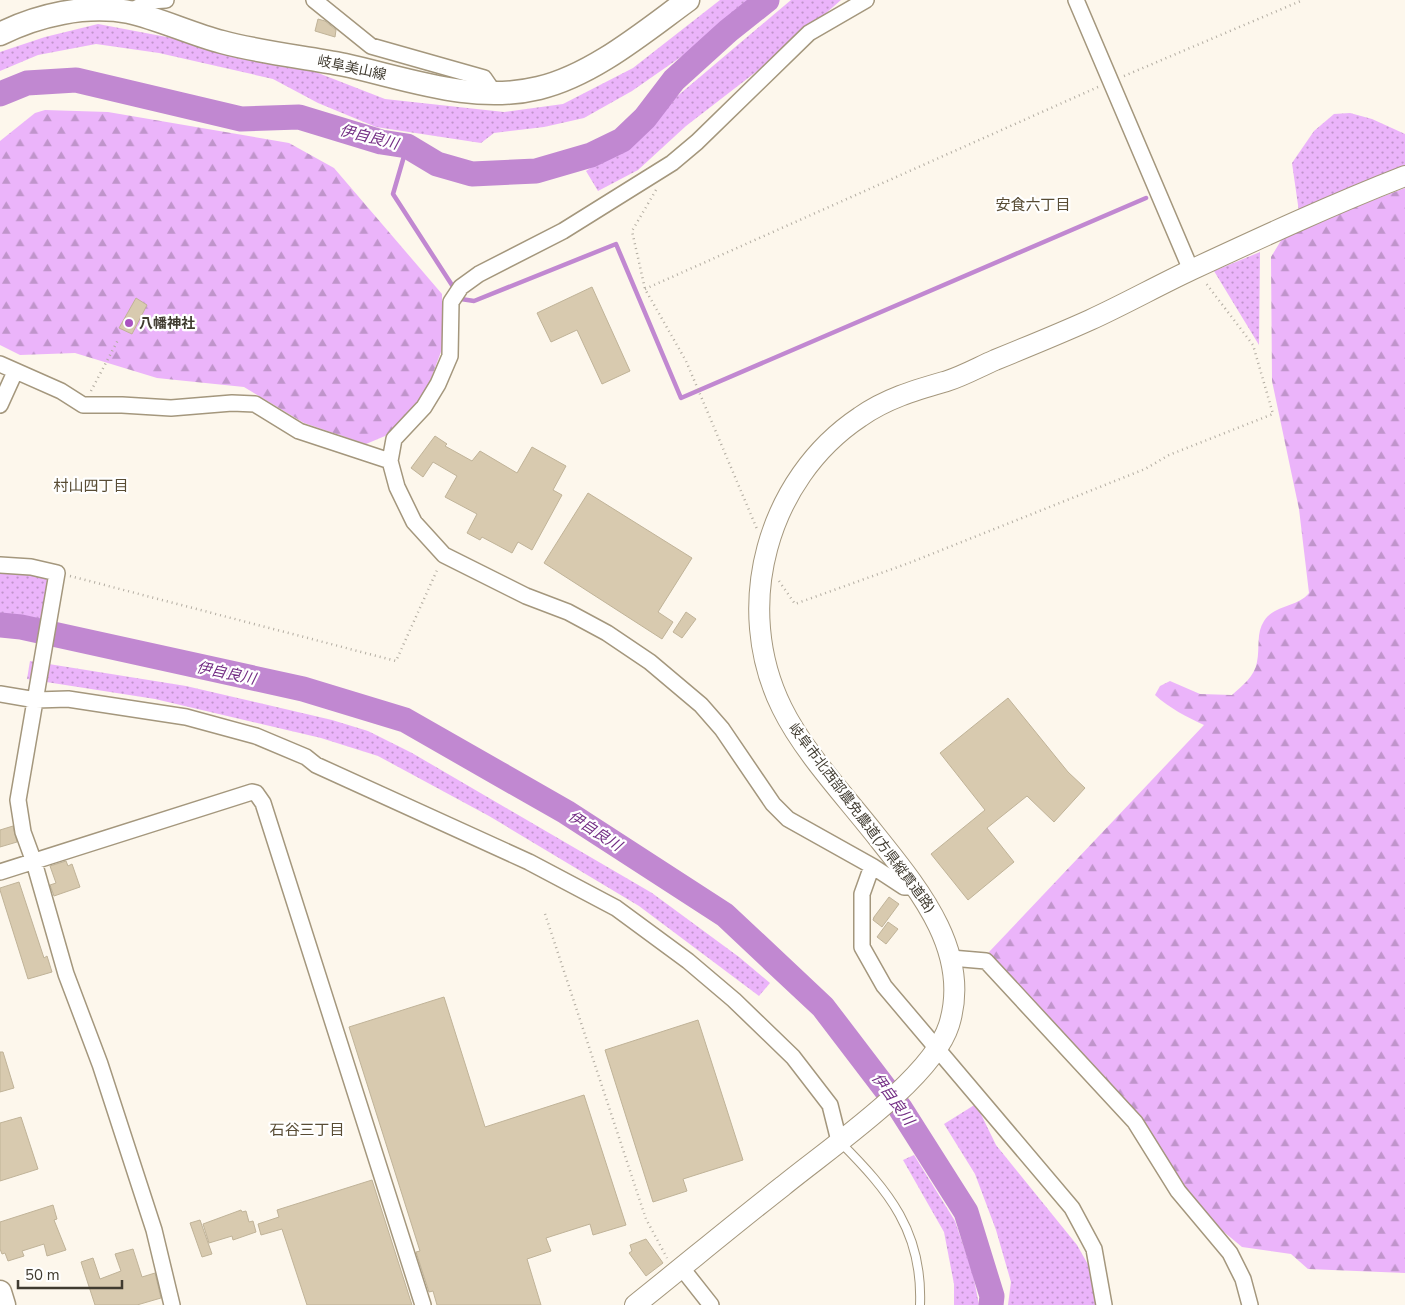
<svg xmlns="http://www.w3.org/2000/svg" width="1405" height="1305" font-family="'Nunito Sans','Noto Sans JP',sans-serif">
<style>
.grass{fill:url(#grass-dots)}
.forest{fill:url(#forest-firs)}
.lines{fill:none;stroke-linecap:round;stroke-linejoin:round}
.stream{stroke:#c188d1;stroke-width:4.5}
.river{stroke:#c188d1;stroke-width:25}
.building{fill:#d8caaf;stroke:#c0b398}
.lane-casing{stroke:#a4977d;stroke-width:10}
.street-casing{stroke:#a4977d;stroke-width:18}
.secondary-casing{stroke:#a4977d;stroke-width:22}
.primary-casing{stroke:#a4977d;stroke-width:25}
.path{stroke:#b2aca1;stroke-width:2.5;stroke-dasharray:1 4;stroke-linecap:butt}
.lane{stroke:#fff;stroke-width:8}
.street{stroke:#fff;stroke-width:15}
.secondary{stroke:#fff;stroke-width:20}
.primary{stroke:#fff;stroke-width:22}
.poi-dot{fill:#aa53c1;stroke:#fff;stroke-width:2}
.labels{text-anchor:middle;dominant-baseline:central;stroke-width:4.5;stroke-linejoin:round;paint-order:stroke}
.street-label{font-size:14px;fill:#403b30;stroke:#fff}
.poi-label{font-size:14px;font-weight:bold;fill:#403b30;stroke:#fff;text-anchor:start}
.water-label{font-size:15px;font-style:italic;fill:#732d84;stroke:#fff}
.neighbourhood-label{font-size:15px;fill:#584c34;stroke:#fff}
</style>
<defs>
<pattern id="grass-dots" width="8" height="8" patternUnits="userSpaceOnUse" patternTransform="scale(1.25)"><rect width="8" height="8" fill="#ebb4fa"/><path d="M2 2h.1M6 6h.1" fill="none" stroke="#c094cb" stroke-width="1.8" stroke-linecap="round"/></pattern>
<pattern id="forest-firs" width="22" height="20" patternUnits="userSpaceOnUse" patternTransform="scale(1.25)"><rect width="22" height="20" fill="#ebb4fa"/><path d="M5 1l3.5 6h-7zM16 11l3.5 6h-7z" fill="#c094cb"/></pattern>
</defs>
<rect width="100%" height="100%" fill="#fdf7ec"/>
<path class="grass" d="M720 0H748L698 45 632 91 584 118 544 127 494 133 481 143 376 127 318 103 273 79 159 53 96 44 38 55 0 71V52L45 37 98 24 193 42 313 71 385 99 504 112 563 104 633 68Z
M791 0H841L778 55 686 126 638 170 598 191 586 171 630 143 668 104Z
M1350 113 1372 119 1405 134V167L1299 212 1292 163 1314 131 1334 114Z
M1260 252 1259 345 1214 271Z
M0 572 43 575 49 583 46 620 0 617Z
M30 661 186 686 332 720 368 731 412 753 652 893 739 957 770 983 759 996 639 906 489 816 378 756 321 738 155 699 27 679Z
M976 1104 996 1145 1077 1245 1095 1277 1099 1305H1008L1011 1282 996 1230 975 1174 944 1124Z
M914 1155 955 1221 973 1274 979 1305H954V1284L944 1232 903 1160Z"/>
<path class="forest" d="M45 110 108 112 289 143 334 168 442 294V349L423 400 385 436 366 444 304 423 244 387 157 378 75 353 20 355 0 345V141L35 113Z
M1405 188V1273L1308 1269 1291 1254 1242 1247 1201 1213 989 952 1204 725C1187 717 1169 708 1155 695L1160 686 1170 681 1200 694 1232 695C1242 686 1255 676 1257 662 1260 648 1256 633 1264 621 1275 604 1297 608 1309 593L1299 509 1272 381 1271 257 1285 234Z"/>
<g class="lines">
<path class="stream" d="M407 146 393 194 461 299 474 301 616 244 681 398 1146 198"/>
<path class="river" d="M0 94 27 83 76 80 241 119 299 117 381 142 407 146 437 164 472 174 536 171 591 155 622 140 645 118 674 80 728 31 767 0
M0 625 21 627 303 689 405 720 566 812 725 915 823 1007 900 1108 966 1212 992 1296 991 1305"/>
</g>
<path class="building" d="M318 19 325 21 336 30 335 37 315 31Z
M592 287 630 371 602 384 577 330 551 342 537 313Z
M136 298 147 305 132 334 119 328Z
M435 436 447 444 445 446 472 461 480 451 517 473 532 447 566 466 553 490 562 495 532 550 518 542 512 553 482 537 480 540 467 533 477 514 445 497 457 476 433 462 423 477 411 468Z
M588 493 692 558 658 612 673 622 662 639 544 563Z
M686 612 696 619 682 638 673 632Z
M1008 698 1068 772 1085 788 1054 822 1027 796 987 828 1014 862 968 900 931 854 985 810 940 753Z
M13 826 17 842 0 847V830Z
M66 861 68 866 72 864 80 887 54 896 50 885 56 883 50 866Z
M19 882 44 958 47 956 52 972 28 979 0 890V888Z
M889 897 899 904 882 927 873 920 874 917Z
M888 922 898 929 886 944 877 937Z
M444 997 485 1127 584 1095 626 1225 593 1235 590 1224 546 1238 551 1251 527 1259 541 1305H437L433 1291 429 1292 416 1252 420 1251 349 1027Z
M698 1020 743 1160 683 1179 687 1191 653 1202 605 1050Z
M0 1052H3L14 1088 0 1092Z
M21 1117 38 1169 0 1181V1123Z
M372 1180 412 1305H307L282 1229 261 1235 258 1224 279 1217 277 1210Z
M53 1205 57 1219 54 1220 66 1250 47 1256 44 1244 22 1251 24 1256 8 1261 5 1253 2 1254 0 1249V1222Z
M241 1210 242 1212 246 1211 249 1222 253 1221 256 1232 233 1240 232 1236 209 1243 203 1224Z
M200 1220 212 1254 202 1257 190 1223Z
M646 1239 663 1263 646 1276 629 1253 632 1251 630 1245Z
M133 1249 142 1277 155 1273 161 1298 137 1305H95L81 1262 93 1258 100 1279 121 1271 115 1254Z"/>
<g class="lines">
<defs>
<path id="lane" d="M840 1142C889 1191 923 1232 920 1305"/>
<path id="street" d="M314 0 371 46 484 78 495 94
M866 0 809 33 697 142 672 163 563 231 479 274 461 287 451 302 450 356 438 384 424 407 394 439 390 461 397 487 414 522 444 555 526 596 568 612 607 633 650 662 701 705 722 729 773 804 788 819 872 866 904 887H916
M1076 0 1191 270
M129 12 150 1 166 0
M0 364 61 391 83 405H122L171 408 232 403 255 404 299 431 390 461
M0 405 15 372
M0 565 31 567 57 573 18 800 23 832 34 862 66 974 100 1064 154 1230 172 1305
M0 694 36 700 68 699 186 717 256 736 306 757 316 765 529 862 616 908 688 961 734 1000 793 1057 830 1105 839 1141
M872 866 862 894V947L884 986 1072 1208 1094 1249 1104 1305
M0 872 252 792 256 793 263 803 423 1305
M951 958 986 961 1135 1122 1178 1191 1230 1253 1243 1279 1250 1305
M681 1267 711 1305"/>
<path id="secondary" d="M635 1305C684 1266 733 1225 783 1186 828 1149 932 1079 949 1025 972 951 917 887 874 833 844 795 803 751 782 708 732 607 767 479 860 417 887 398 916 390 947 381 963 376 979 367 995 360 1027 347 1059 334 1090 320 1125 304 1157 286 1191 270 1262 237 1333 204 1405 176"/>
<path id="primary" d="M0 34C38 15 86 4 129 12 160 19 191 34 222 42 263 53 305 57 345 65 408 79 474 104 539 88 593 75 644 32 688 0
M0 1292 4 1305"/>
</defs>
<use href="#lane" class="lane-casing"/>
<use href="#street" class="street-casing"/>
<use href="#secondary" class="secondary-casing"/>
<use href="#primary" class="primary-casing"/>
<path class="path" d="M1124 76 1303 0
M656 190 632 231 645 289 686 361 757 529
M645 289 1098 87
M91 391 118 340
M70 576 396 661 438 568
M779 581 795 604 909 563 1145 469 1169 455 1273 414 1253 345 1205 282
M545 914 646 1219 667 1258"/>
<use href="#lane" class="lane"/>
<use href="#street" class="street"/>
<use href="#secondary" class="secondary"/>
<use href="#primary" class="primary"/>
</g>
<circle class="poi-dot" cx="129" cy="323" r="5"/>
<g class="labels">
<g class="street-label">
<text transform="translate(352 68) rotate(12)">岐阜美山線</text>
<text transform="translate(862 818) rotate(53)">岐阜市北西部農免農道(方県縦貫道路)</text>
</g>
<g class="poi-label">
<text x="139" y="323">八幡神社</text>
</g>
<g class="water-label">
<text transform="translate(369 137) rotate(14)">伊自良川</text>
<text transform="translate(226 673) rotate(12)">伊自良川</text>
<text transform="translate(595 831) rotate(33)">伊自良川</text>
<text transform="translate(893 1099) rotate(54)">伊自良川</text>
</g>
<g class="neighbourhood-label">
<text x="1033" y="205">安食六丁目</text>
<text x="91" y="486">村山四丁目</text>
<text x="307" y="1130">石谷三丁目</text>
</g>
</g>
<path d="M18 1280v8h104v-8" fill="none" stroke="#403b30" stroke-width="2.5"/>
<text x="25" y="1280" font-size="15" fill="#403b30" stroke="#ffffff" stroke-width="4" paint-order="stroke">50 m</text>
</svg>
